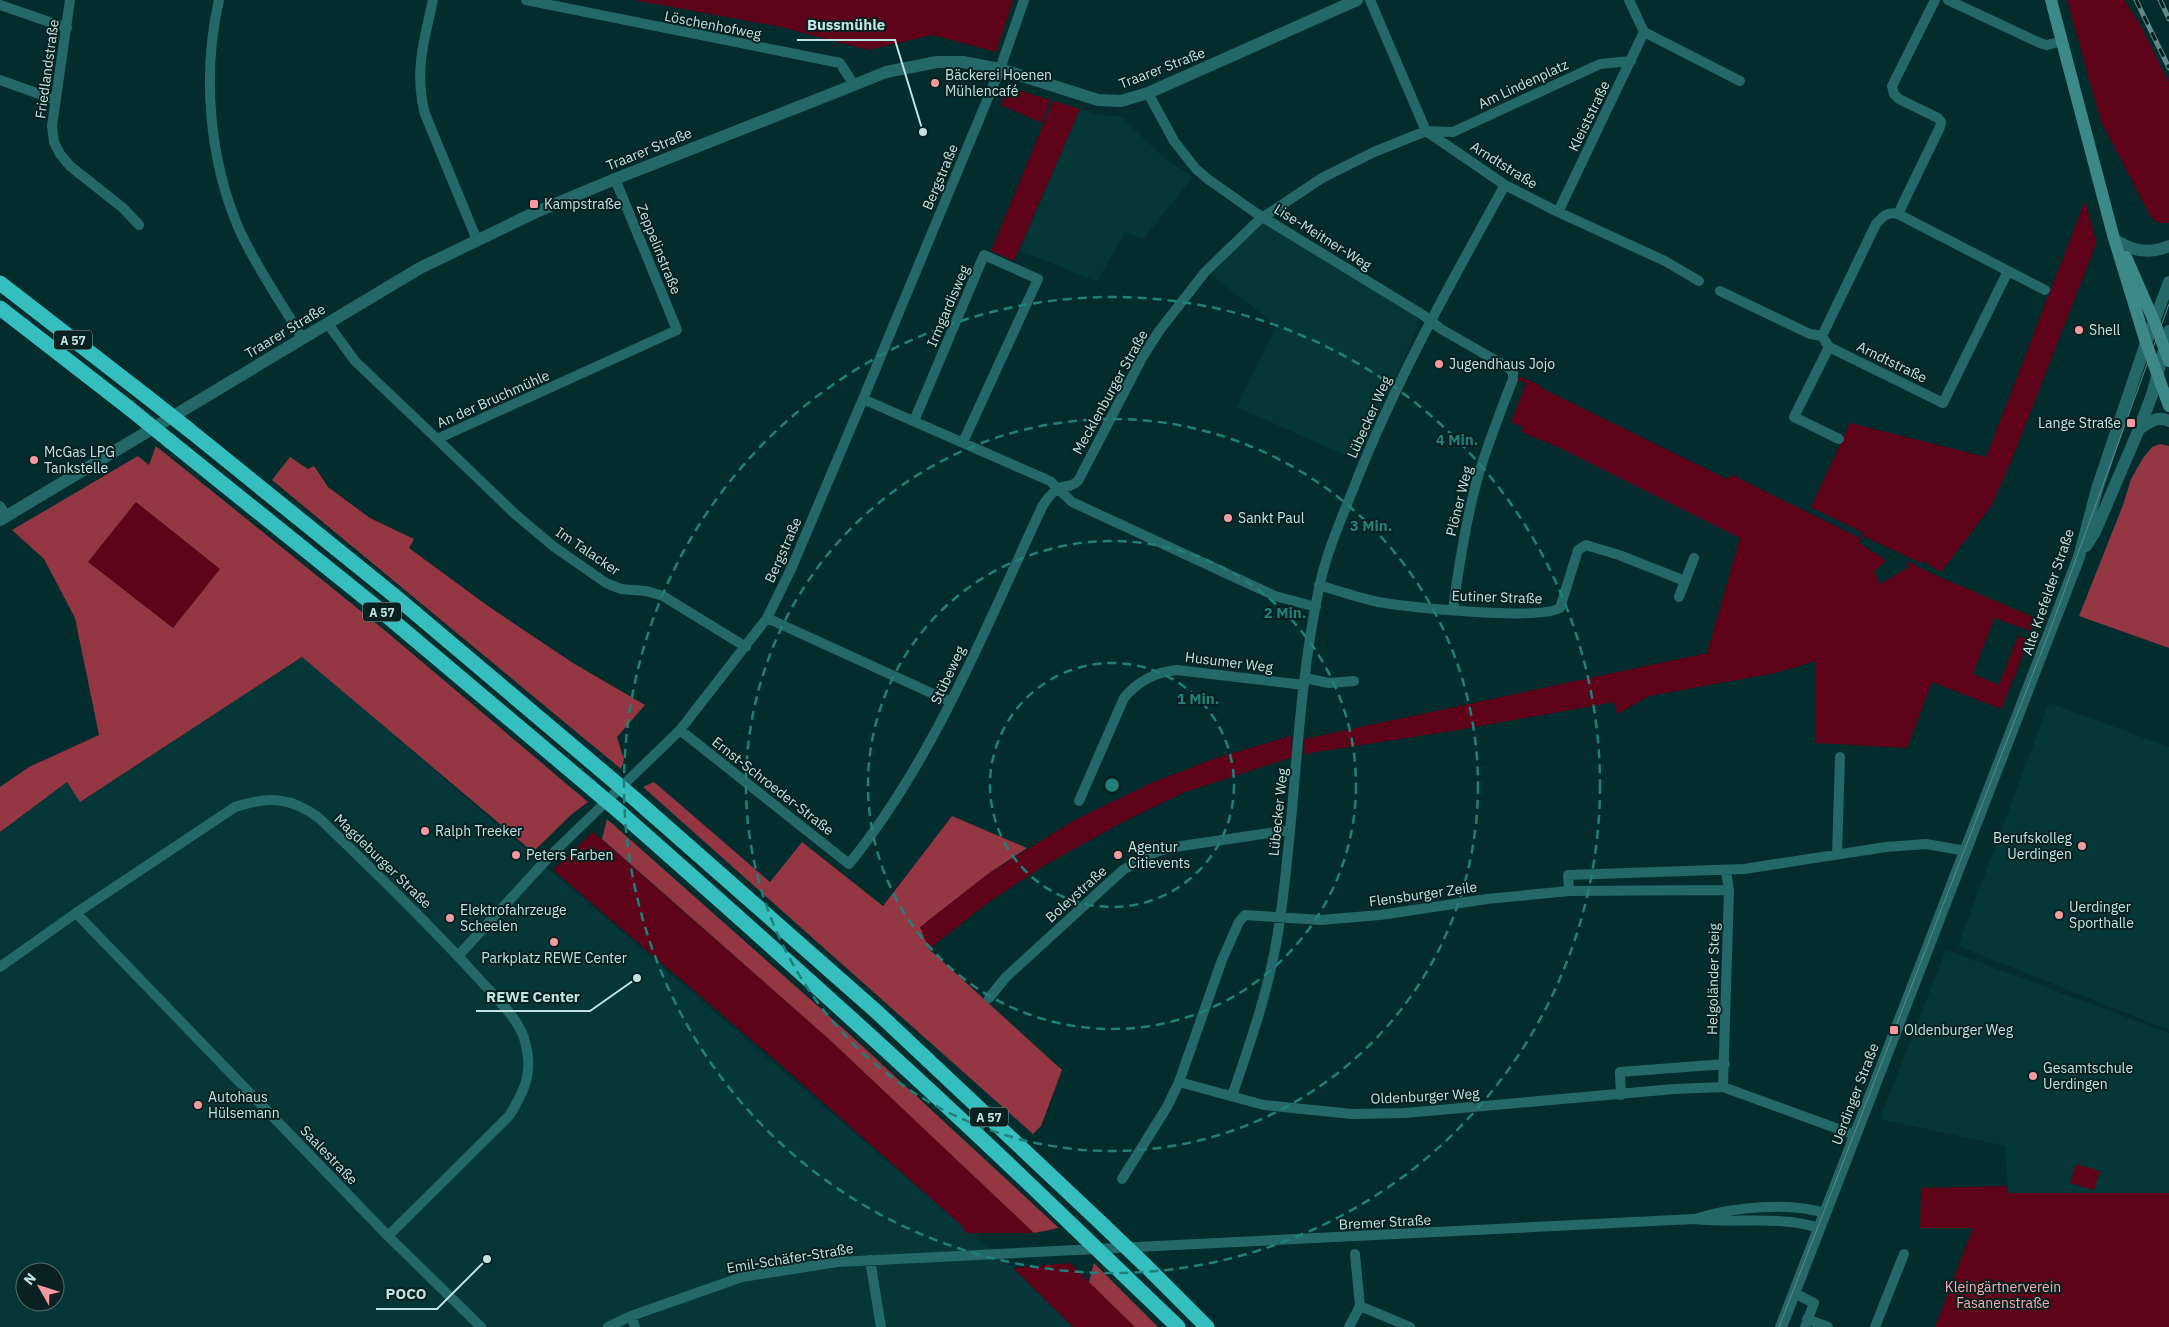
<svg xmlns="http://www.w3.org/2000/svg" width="2169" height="1327" font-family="'IBM Plex Sans',sans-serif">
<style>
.built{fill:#053738;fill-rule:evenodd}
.green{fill:#5f031b}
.forest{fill:#953643;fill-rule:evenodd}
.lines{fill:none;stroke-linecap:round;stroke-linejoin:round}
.minor{stroke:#246869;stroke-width:10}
.tertiary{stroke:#246869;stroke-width:12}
.secondary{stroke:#3b8989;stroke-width:12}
.motorway{stroke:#35bebe;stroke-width:15}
.tram{stroke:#628888;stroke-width:1}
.rail-casing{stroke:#628888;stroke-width:5}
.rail{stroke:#092121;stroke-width:3;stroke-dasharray:9;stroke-linecap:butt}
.motorway-bridge{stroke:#35bebe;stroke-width:15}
.ring{fill:none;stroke:#21817a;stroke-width:2.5;stroke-dasharray:9 6}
.poi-dot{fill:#f49aa0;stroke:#092121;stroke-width:2}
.labels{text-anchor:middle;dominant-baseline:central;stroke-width:4;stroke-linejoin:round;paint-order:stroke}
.shield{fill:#092121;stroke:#89a9a8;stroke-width:1}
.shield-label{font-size:12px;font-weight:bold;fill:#c0e3e2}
.street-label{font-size:14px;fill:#c0e3e2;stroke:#092121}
.poi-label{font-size:14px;fill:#c0e3e2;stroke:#092121;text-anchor:start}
.park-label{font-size:14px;fill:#f9a9ae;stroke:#092121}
.centre{fill:#21817a;stroke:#092121;stroke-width:2.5}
.ring-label{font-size:15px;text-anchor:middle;font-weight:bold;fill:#21817a;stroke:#092121;stroke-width:4;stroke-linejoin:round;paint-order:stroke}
.leader{fill:none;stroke:#c0e3e2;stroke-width:2}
.callout-dot{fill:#c0e3e2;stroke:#092121;stroke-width:2}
.callout-label{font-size:15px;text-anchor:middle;font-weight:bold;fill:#c0e3e2;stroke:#092121;stroke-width:4;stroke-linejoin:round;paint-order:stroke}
</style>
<rect width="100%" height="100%" fill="#032c2d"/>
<path class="built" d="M1080 109 1092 114 1122 117 1162 156 1193 177 1143 239 1125 232 1097 282 1020 250Z
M1262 223 1267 224 1417 317 1419 324 1358 461 1237 407 1277 326 1210 274Z
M303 657 961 1225 1013 1268 1073 1327H0V832L67 782 81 801ZM25 1272H55V1302H25Z
M2049 703 2169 747V1030L1958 946Z
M1946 950 2169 1033V1193H2008L2005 1146 1880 1119Z"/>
<path class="green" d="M634 0H1013L996 52 932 35 868 50 781 27Z
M2067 0H2124L2141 26 2169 83V223H2160L2152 219 2101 122Z
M1008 87 1050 100 1042 123 1001 105Z
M1053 101 1080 109 1014 261 991 251Z
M2085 201 2096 242 2094 249 2012 459 1991 506 1941 572 1923 561 1921 563 1863 536 1859 543 1886 560 1874 572 1880 584 1909 567 1907 561 1937 576 2036 618 2031 631 1994 618 1973 674 1999 685 2018 636 2029 640 2001 709 1932 682 1907 748 1816 743V661L1775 673 1649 696 1617 714 1614 702 1458 730 1303 754 1304 739 1707 653 1740 538 1558 447 1521 432 1525 422 1523 427 1511 422 1526 383 1518 380V378L1521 377 1540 385 1539 387 1727 479 1732 475 1860 538 1863 533 1880 541 1811 507 1850 423 1986 457Z
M136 502 220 569 173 628 88 562Z
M1291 736 1293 757 1183 793 1123 822 1045 865 989 902 929 949 920 927 989 873 1075 820 1149 784 1213 759Z
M593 832 830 1040 1034 1233H966L961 1225 781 1065 553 870Z
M2076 1164 2100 1171 2094 1190 2070 1183Z
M2006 1186 2008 1193H2169V1327H1935L1973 1228H1920L1921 1188Z
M1070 1263 1135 1327H1073L1013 1268Z"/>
<path class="forest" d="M2160 444 2169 446V648L2079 616 2123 505 2131 479 2143 458 2152 447Z
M156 446 382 628 588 802 572 814 533 852 302 657 80 802 67 782 0 832V787L29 767 99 735 75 618 44 559 12 530 138 456 149 465ZM136 502 220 569 173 628 88 562Z
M290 457 308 469 314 466 328 487 370 518 414 539 409 548 488 606 573 663 645 705 617 737 624 760 621 769 272 480Z
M654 782 770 882 802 842 883 906 952 816 1027 848 989 873 920 927 929 949 1062 1070 1041 1126 1033 1134 643 787Z
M607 819 846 1031 1059 1228 1034 1233 830 1040 602 839Z
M1094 1263 1158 1327H1135L1089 1282Z"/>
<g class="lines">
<path class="minor" d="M70 0 52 126 54 142 60 154 70 166 123 208 139 225
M219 0C202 74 209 159 239 229 256 267 281 302 302 338
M433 0C424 41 414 72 425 114L477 240
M526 0 840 63 854 85
M1370 0 1426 131 1505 185 1558 212 1665 261 1699 281
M1948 0 2040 43 2047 45 2062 41
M0 5 67 28
M1644 32 1740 81
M0 80 56 100
M1148 93 1174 141 1196 169 1209 180 1256 213 1423 315 1441 329 1509 368 1513 373V379C1501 410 1489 441 1479 473 1466 518 1459 564 1453 610
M1558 212 1644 32 1629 0
M1898 214 2045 290
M1720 291 1810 334 1822 336 1829 347 1943 403 2008 271
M328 324 355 361 437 439 677 330 615 179
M1822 336 1876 224C1883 216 1888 211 1898 214L1940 127 1941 122 1938 118 1899 99 1894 94 1892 86 1935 0
M1829 347 1794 417 1839 439
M863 399 1050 481 1072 502 1275 596 1316 607
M914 421 984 255 1038 279 963 442
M437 439 515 514 553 546 606 583 621 589 646 591 663 596 746 647
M0 506 6 516
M1319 585C1339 591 1359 598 1378 602 1409 607 1537 621 1560 608L1578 550 1586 545 1619 555 1685 581
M1679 597 1694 558
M767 618 951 702
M1305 678 1329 683 1354 681
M680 730 849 864C935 758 985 628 1043 505 1047 499 1054 489 1062 487 1069 486 1072 486 1078 481L1142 358 1159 331 1205 272 1259 220 1322 178 1374 152 1426 131 1453 132 1600 64 1631 61
M1079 801 1124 698C1138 681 1155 672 1177 670L1304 685
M1837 855 1840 757
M1569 891 1729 890
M76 913 388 1236 481 1327
M458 956 549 857 680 730 767 618 792 567 863 399 1000 69 1024 0
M0 967 76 913 235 807C268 796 291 797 319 818 374 871 429 924 480 980 495 997 517 1017 524 1038 534 1070 526 1089 509 1116L388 1236
M989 998 1006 977 1123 870 1151 854 1168 848 1290 830
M1179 1082 1264 1105 1352 1114 1405 1113 1674 1089 1723 1087 1855 1135
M1723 1087 1729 890 1726 871
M1621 1095 1620 1072 1725 1064
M1232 1096C1252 1038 1272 980 1280 919 1296 809 1296 697 1319 588 1326 553 1341 520 1354 487 1395 382 1450 284 1505 185
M1122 1179 1167 1107 1179 1082 1222 960 1239 922 1245 915 1321 920 1380 915 1487 899 1569 891 1568 875 1744 869 1886 847 1926 844 1966 851
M1698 1218C1734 1207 1789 1202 1825 1213
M870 1260 881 1327
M1794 1293 1814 1303 1805 1327
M1360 1306 1410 1327
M631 1316 635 1327
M1807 1319 1828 1327
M608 1327 631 1316 742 1277 837 1262 1694 1219C1735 1224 1780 1215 1819 1228
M1349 1327 1360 1306 1355 1254
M1875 1327 1904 1254"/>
<path class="tertiary" d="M2119 242C2135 252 2151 254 2169 246
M2139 429C2148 423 2158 415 2169 421
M0 520 420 268 536 212 615 179 854 85 886 72 937 62H963L1000 69 1098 100 1121 101 1148 93 1357 0
M2086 546 2095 532 2139 429 2152 395 2169 331
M1781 1327 2079 557 2097 489 2146 343 2169 282"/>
<path class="secondary" d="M2051 0 2113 235 2146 343 2169 406
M2126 257 2154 321 2169 361"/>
<path class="motorway" d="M0 283 146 396
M0 308 129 408
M188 429 396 597 602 771
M171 442 380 610 589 786
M635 799 878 1013 1100 1222
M622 814C775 949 928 1085 1074 1227
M1146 1266 1207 1327
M1123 1274 1178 1327"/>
<path class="tram" d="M1779 1327 2053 622 2169 304"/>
<defs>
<path id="rail" d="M2136 0 2169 68
M2160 0 2169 19"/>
</defs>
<use href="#rail" class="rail-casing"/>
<use href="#rail" class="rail"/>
<path class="motorway-bridge" d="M146 396 188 429
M129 408 171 442
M602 771 635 799
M589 786 622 814
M1100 1222 1146 1266
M1074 1227 1123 1274"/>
</g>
<g class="ring">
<circle cx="1112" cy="785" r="122"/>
<circle cx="1112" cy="785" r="244"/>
<circle cx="1112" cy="785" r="366"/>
<circle cx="1112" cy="785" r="488"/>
</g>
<g class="poi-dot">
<circle cx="935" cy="83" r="5"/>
<rect x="529" y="199" width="10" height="10" rx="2.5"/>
<circle cx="2079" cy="330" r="5"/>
<circle cx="1439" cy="364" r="5"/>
<rect x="2126" y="418" width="10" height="10" rx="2.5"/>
<circle cx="34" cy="460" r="5"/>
<circle cx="1228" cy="518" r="5"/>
<circle cx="425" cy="831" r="5"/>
<circle cx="2082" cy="846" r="5"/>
<circle cx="516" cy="855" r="5"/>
<circle cx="1118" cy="855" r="5"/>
<circle cx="2059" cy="915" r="5"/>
<circle cx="450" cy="918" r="5"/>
<circle cx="554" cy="942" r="5"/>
<rect x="1889" y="1025" width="10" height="10" rx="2.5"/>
<circle cx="2033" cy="1076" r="5"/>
<circle cx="198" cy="1105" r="5"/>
</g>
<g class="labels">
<g class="shield">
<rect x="54" y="330.5" width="38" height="19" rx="4"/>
<rect x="363" y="602.5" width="38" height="19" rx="4"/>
<rect x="970" y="1107.5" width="38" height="19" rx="4"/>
</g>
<g class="shield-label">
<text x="73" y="340">A 57</text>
<text x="382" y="612">A 57</text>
<text x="989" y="1117">A 57</text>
</g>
<g class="street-label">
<text transform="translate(713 25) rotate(11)">Löschenhofweg</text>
<text transform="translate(1162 68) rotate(-21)">Traarer Straße</text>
<text transform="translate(47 69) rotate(-82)">Friedlandstraße</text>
<text transform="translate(1523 84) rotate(-25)">Am Lindenplatz</text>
<text transform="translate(1589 116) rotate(-64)">Kleiststraße</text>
<text transform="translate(649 149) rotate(-22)">Traarer Straße</text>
<text transform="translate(1504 165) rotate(32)">Arndtstraße</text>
<text transform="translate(940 177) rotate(-67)">Bergstraße</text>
<text transform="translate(1323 237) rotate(32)">Lise-Meitner-Weg</text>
<text transform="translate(659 249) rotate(68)">Zeppelinstraße</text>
<text transform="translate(948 306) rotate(-67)">Irmgardisweg</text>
<text transform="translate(285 331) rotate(-31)">Traarer Straße</text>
<text transform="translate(1892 362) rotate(26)">Arndtstraße</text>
<text transform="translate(1110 392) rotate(-61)">Mecklenburger Straße</text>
<text transform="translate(493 399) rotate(-24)">An der Bruchmühle</text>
<text transform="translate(1369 417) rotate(-66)">Lübecker Weg</text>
<text transform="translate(1459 501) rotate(-76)">Plöner Weg</text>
<text transform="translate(783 550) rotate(-66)">Bergstraße</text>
<text transform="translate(588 551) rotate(34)">Im Talacker</text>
<text transform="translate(2048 592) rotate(-71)">Alte Krefelder Straße</text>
<text transform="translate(1497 597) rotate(2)">Eutiner Straße</text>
<text transform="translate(1229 662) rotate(7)">Husumer Weg</text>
<text transform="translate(948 675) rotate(-65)">Stübeweg</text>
<text transform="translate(773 786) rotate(38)">Ernst-Schroeder-Straße</text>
<text transform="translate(1278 812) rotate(-84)">Lübecker Weg</text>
<text transform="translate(383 861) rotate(44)">Magdeburger Straße</text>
<text transform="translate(1076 894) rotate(-42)">Boleystraße</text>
<text transform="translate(1423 894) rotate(-8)">Flensburger Zeile</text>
<text transform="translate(1713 979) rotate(-89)">Helgoländer Steig</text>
<text transform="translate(1855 1094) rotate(-69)">Uerdinger Straße</text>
<text transform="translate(1425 1096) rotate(-3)">Oldenburger Weg</text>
<text transform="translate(329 1155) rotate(46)">Saalestraße</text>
<text transform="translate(1385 1222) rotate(-3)">Bremer Straße</text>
<text transform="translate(790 1258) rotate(-9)">Emil-Schäfer-Straße</text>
</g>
<g class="poi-label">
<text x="945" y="75">Bäckerei Hoenen<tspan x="945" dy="16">Mühlencafé</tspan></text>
<text x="544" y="204">Kampstraße</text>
<text x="2089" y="330">Shell</text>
<text x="1449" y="364">Jugendhaus Jojo</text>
<text x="2121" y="423" text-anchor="end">Lange Straße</text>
<text x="44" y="452">McGas LPG<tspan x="44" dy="16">Tankstelle</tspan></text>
<text x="1238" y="518">Sankt Paul</text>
<text x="435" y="831">Ralph Treeker</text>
<text x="2072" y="838" text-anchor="end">Berufskolleg<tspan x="2072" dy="16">Uerdingen</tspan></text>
<text x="1128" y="847">Agentur<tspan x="1128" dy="16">Citievents</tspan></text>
<text x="526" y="855">Peters Farben</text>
<text x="2069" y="907">Uerdinger<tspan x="2069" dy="16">Sporthalle</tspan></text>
<text x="460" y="910">Elektrofahrzeuge<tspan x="460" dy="16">Scheelen</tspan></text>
<text x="554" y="958" text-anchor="middle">Parkplatz REWE Center</text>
<text x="1904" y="1030">Oldenburger Weg</text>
<text x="2043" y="1068">Gesamtschule<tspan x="2043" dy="16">Uerdingen</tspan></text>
<text x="208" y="1097">Autohaus<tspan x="208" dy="16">Hülsemann</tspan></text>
</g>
<g class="park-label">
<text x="2003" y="1287">Kleingärtnerverein<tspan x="2003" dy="16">Fasanenstraße</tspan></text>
</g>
</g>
<circle cx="1112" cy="785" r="8" class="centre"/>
<g class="ring-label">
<text x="1457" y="445">4 Min.</text>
<text x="1371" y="531">3 Min.</text>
<text x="1285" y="618">2 Min.</text>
<text x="1198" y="704">1 Min.</text>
</g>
<path class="leader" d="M923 132L895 40H797M637 978L590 1011H476M487 1259L437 1309H376"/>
<g class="callout-dot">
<circle cx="923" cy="132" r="5"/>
<circle cx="637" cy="978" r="5"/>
<circle cx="487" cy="1259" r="5"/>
</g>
<g class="callout-label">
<text x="846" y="30">Bussmühle</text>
<text x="533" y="1002">REWE Center</text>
<text x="406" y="1299">POCO</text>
</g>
<g transform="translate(40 1287) rotate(309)"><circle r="24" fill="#092121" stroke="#526f6e"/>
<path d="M0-4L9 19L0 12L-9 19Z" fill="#f49aa0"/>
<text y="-8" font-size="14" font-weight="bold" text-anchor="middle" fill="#c0e3e2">N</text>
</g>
</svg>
